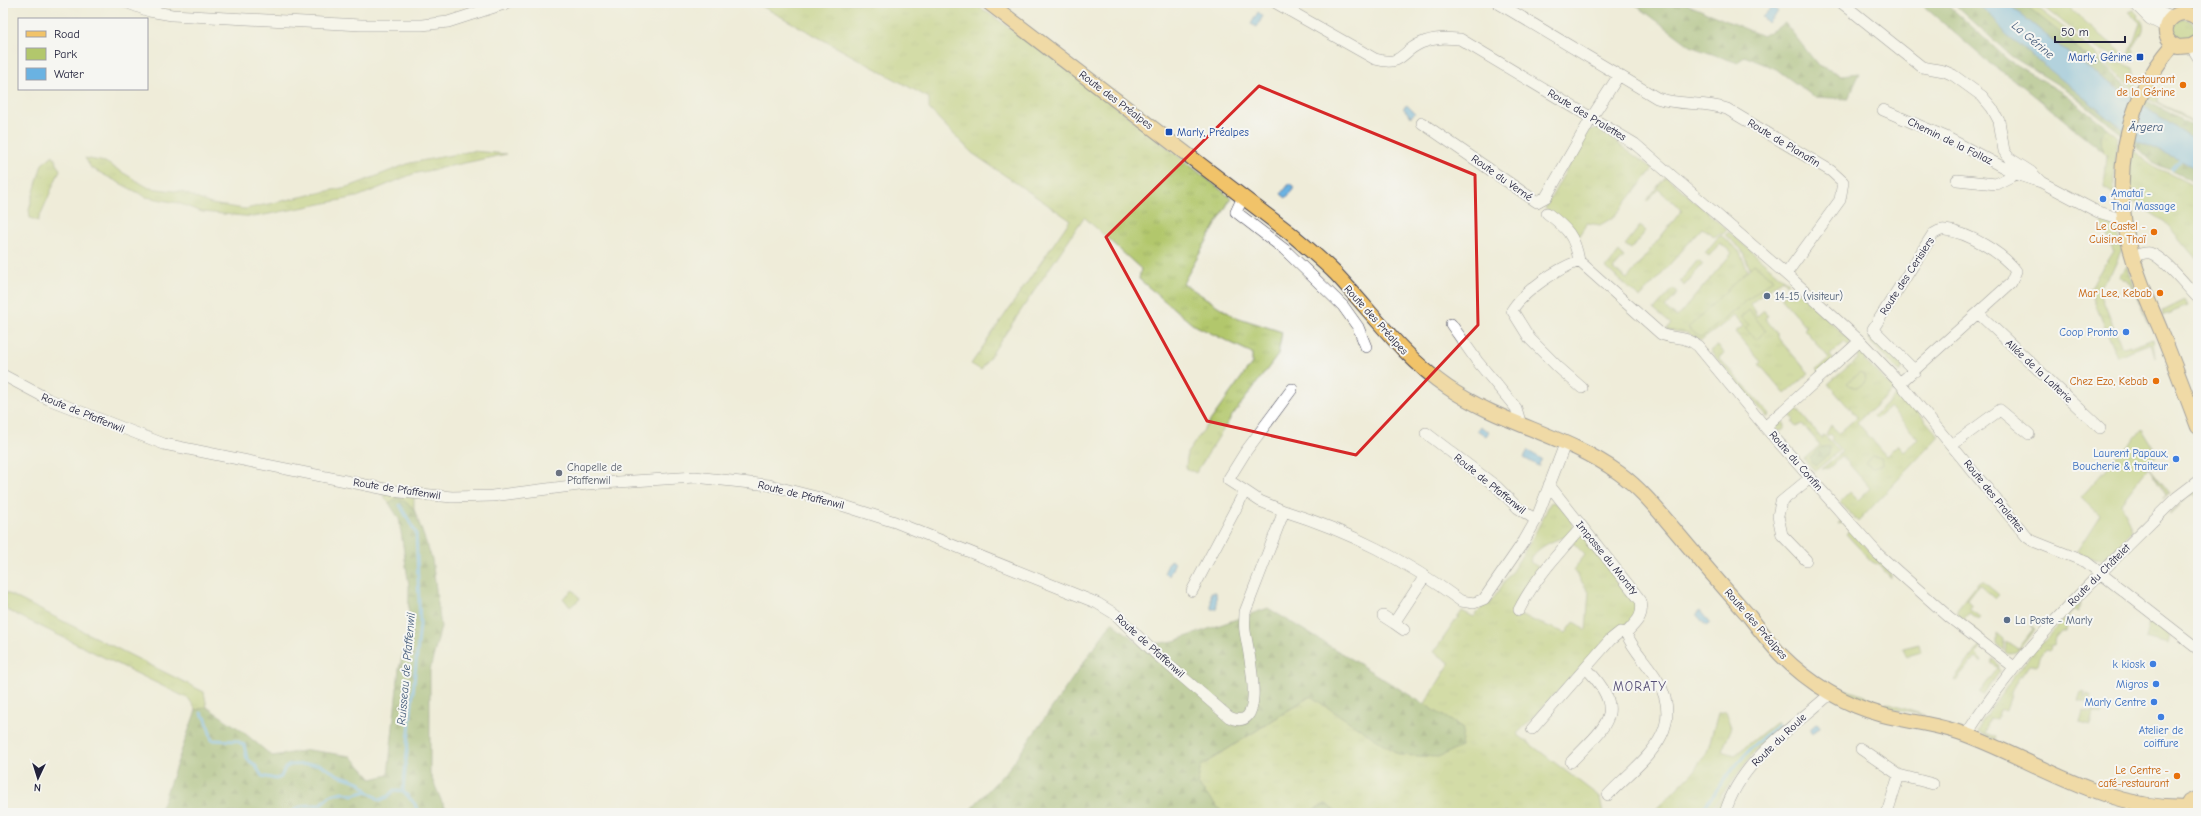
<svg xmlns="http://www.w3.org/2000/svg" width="2201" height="816" font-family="'Comic Neue',sans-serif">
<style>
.grass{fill:url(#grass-tufts);stroke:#6a7454}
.forest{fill:url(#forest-firs);stroke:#58674e}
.green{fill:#b2c76c;stroke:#6a7454}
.water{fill:#6ab2e2;stroke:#466a8e}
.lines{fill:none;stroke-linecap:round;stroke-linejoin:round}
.stream{stroke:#6ab2e2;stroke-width:3}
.minor-casing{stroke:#414053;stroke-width:12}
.major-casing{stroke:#414053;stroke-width:16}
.minor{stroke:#fff;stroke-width:11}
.major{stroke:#f1c369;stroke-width:14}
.marked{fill:none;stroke:#d62828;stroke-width:3;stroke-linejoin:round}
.transit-dot{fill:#1a4fb4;stroke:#f6f6f2;stroke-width:1.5}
.food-dot{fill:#e8710a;stroke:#f6f6f2;stroke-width:1.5}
.shop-dot{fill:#3f7fe0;stroke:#f6f6f2;stroke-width:1.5}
.service-dot{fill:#5c6f8a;stroke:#f6f6f2;stroke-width:1.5}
.worship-dot{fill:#6b7280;stroke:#f6f6f2;stroke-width:1.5}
.labels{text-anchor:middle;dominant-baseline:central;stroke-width:4;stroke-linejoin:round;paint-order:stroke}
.transit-label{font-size:11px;fill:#164399;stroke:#f6f6f2;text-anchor:end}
.food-label{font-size:11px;fill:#c56008;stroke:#f6f6f2;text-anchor:end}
.street-label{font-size:11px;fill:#22223b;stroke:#f6f6f2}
.shop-label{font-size:11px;fill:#366cbe;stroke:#f6f6f2;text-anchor:end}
.service-label{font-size:11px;fill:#4e5e75;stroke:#f6f6f2;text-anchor:start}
.worship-label{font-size:11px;fill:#5b616d;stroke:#f6f6f2;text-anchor:start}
.water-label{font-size:12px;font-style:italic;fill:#3b5475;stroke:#f6f6f2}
.quarter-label{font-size:13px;letter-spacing:1px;fill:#554d75;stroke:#f6f6f2}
</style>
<defs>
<pattern id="grass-tufts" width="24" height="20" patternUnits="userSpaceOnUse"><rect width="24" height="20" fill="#b2c76c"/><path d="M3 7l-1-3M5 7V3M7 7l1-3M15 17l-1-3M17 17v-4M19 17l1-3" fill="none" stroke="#99ab5e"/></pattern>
<pattern id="forest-firs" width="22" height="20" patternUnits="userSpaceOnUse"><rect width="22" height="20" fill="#8dac60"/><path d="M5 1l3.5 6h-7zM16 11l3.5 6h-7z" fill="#738c50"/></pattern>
</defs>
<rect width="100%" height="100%" fill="#f6f6f2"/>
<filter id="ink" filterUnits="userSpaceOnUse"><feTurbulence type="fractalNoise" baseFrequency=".025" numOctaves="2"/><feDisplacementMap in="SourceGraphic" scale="8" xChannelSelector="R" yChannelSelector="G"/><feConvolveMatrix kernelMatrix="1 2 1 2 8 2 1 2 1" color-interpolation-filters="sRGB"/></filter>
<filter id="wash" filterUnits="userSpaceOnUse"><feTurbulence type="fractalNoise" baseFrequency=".012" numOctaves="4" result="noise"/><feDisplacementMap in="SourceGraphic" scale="16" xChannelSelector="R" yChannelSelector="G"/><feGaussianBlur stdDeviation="0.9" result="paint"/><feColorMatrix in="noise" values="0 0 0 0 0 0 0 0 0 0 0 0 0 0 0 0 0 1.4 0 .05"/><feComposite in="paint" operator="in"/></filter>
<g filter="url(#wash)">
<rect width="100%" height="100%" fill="#efecd9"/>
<path class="grass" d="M756 3H974L1075 74 1231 198 1183 283 1233 316 1282 332 1278 355 1232 416 1196 473 1186 468 1187 453 1252 363V353L1192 324 1139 279 1141 269 1084 217 981 370 971 364 1070 220 972 153 929 109V98Z
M2023 3H2032L2096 53 2102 64C2088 62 2038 15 2023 3Z
M2039 3H2066L2074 12 2128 58 2140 23 2129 12 2134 10 2139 15 2138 17C2151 29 2137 37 2133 49L2135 50 2132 62 2096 48Z
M2151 3H2196L2170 6Z
M2173 30a11 11 0 1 1 22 0a11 11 0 1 1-22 0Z
M2101 55 2133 68 2136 84 2134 89 2110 68Z
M2159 92 2158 103 2180 113 2198 126 2179 114 2146 98Z
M2108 128 2118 136 2114 166V194L2104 188 2107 156 2102 151 2101 134Z
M1597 129 1653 169 1614 217 1600 225 1587 223 1578 237 1545 208 1589 130Z
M2131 147 2148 163 2198 188V261L2165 222 2128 198Z
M472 151 507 154 413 174 357 197 254 217 202 212 178 203 146 197 91 168 85 158 105 162 149 188 182 192 211 204 245 209 351 186 410 163Z
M53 155 60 170 38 221 30 218 29 209 42 164Z
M1666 176 1727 230 1723 234H1718L1715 237 1702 228 1640 298 1606 268 1619 252 1624 257 1613 269 1627 279 1682 210 1658 189 1647 202 1646 201Z
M2129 201 2131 203 2138 246Z
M2103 219 2116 226 2122 249 2111 273 2098 288 2121 345 2124 347 2130 345 2131 347 2153 339 2155 357 2151 343 2117 356 2089 289 2113 251 2107 232 2100 231Z
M1640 226 1646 231 1631 249 1625 245Z
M1729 232 1788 283 1786 285 1782 279 1750 304 1757 316 1764 310 1768 316 1765 318 1777 333 1779 339 1809 373 1785 394 1759 364 1761 362 1735 332 1743 326 1734 316 1701 341 1688 333 1666 330 1671 324 1654 310 1673 289 1678 293 1665 308 1677 317 1732 253 1720 243 1709 256 1705 253 1719 236H1722L1739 251 1748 271 1688 328 1702 337 1773 279 1754 264 1750 269 1741 249 1725 235Z
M1698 260 1703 264 1684 286 1680 281Z
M2127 266 2149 326 2131 283 2121 278V275Z
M1794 288 1851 341 1849 347 1845 342 1830 355 1835 362 1821 374 1817 369 1829 358 1804 329 1806 327 1781 298Z
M2185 300 2188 306 2162 316 2163 311Z
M1873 334 1903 366 1901 371H1899L1868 340Z
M1718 345 1724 353 1719 358 1770 415 1768 418 1710 351Z
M1862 351 1868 355 1864 360 1890 386 1895 381 1897 387 1857 422 1886 456 1898 444 1904 451 1918 439 1890 407 1876 419 1873 416 1900 392 1939 436 1858 522 1840 502 1850 492 1858 500 1870 488 1842 456 1829 468 1821 469 1842 452 1831 439 1833 437 1830 434 1828 436 1826 434 1831 425 1839 433 1857 417 1828 384 1858 358 1856 352Z
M1792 407 1797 409 1822 439 1824 435 1839 451 1815 471 1804 459 1820 445 1802 424 1796 427 1792 422 1794 420 1790 415 1787 417V413Z
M1775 426a5 5 0 1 1 10 0a5 5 0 1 1-10 0Z
M2148 467 2169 493 2164 498 2166 494Z
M2198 487V499L2194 494 2188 496 2170 514 2169 513Z
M380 491 414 497V509L399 497 389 503Z
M1553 502C1563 506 1573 520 1574 531L1568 537C1556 538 1533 549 1530 562L1542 569 1511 612 1566 633 1574 622 1586 630 1589 592 1573 570 1585 555 1572 542 1582 534 1638 605C1637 615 1627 626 1617 629L1517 734 1600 797 1603 813H1337L1326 804 1306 813H1223L1197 784 1201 766 1311 696 1400 755 1463 728 1424 705 1450 663 1434 652 1462 611 1474 617 1483 606 1490 603C1513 571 1534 539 1550 503Z
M1840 521 1843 522 1891 573V578L1879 565 1872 562 1846 534 1849 530 1843 523 1838 524Z
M1979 582H1984L1999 595 1995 599 1979 585 1967 600 1973 605 1969 609 1980 617 1978 620 1969 613 1964 619 1985 637 1957 615V610Z
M3 591 204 692 207 707 196 710 189 699 3 608Z
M2081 601 2078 612 2074 610 2069 614 2065 631H2061L2055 638 2053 645H2050L2049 651 2045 650 2039 658 2037 665H2029L2012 690 2006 712 2000 710 1997 719 1990 717 1985 733 1996 737 1995 740 1978 732 1980 723 2032 653Z
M2150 620 2170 635 2168 644 2145 638Z
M2030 626 2035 630C2027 639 2019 657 2005 652L2006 641 2018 649 2033 630Z
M1997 633 2004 639 2003 650 1997 645Z
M1979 646 1981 647 1976 654 1982 661 1981 662 1975 658 1956 681 1954 680Z
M1993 659 1998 664 2000 671 1983 696 1979 693 1998 668 1991 663Z
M1833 685 1879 701 1873 704 1841 691Z
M1886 703 1924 715 1890 709 1887 707Z
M1726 711 1732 727 1722 751 1735 755 1775 723H1778L1779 727 1759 746 1708 813H1652L1693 772 1707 752 1718 713Z
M1728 793 1721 813H1712L1719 801Z"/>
<path class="forest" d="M1633 3H1684L1763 36 1785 23 1818 65 1841 75 1860 73 1848 99 1814 97 1776 69 1744 56 1738 63 1692 47Z
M1920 3H1946L2008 60 2066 95 2108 128 2101 135 2102 151 2020 84 1989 63Z
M1953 3H1975L1991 15 2006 34 2053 71 2198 170V184L2151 161 2136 145 2068 91 2011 56Z
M2007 3H2023L2074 44 2082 54 2102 64 2131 90 2152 104 2178 117 2198 130V143L2075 59Z
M1821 447H1830L1829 454 1816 465 1811 462 1810 457Z
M399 497 414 509 432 559 441 627 430 670V774L442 802 450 813H159L196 710 207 707 241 730 272 756 309 750 351 756 372 779 388 775 399 668 408 634 409 586 399 519 389 503Z
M1268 608 1463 728 1461 747 1438 757 1400 755 1310 696 1201 766 1197 784 1223 813H967L1011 766 1112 622 1142 646 1174 641Z
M1326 804 1337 813H1306Z"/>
<path class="green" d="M1754 264 1773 279 1701 338 1688 328Z
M1749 310 1766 331 1756 340 1745 328 1749 325 1741 317Z
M1860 372 1864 375 1865 382 1857 388H1853L1847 383Z
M2142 429 2158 455 2121 503 2133 530 2105 558C2095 563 2086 555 2077 551L2100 515 2081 497Z
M1873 456 1881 458 1882 465 1873 468 1865 463Z
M573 590 580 599 570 607 563 598Z
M1919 644 1921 652 1906 656 1903 648Z
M2081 691 2085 692 2084 697 2086 698 2087 694 2092 696 2090 701 2087 702 2078 700Z
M2095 703 2104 706 2102 716 2092 713Z
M2083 711 2094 714 2091 726 2080 723Z"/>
<path class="water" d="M1975 3H2007L2075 59 2198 143V170L2180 160 2137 141 2006 34 1991 15Z
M1773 6 1778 12 1768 23 1762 17Z
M1258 12 1263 16 1257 27 1251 24Z
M1407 105 1415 113 1411 117 1403 108Z
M1290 183 1295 187 1286 198 1281 194Z
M1480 426 1489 432 1486 436 1477 430Z
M1528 451 1542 459 1538 466 1524 458Z
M1170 560 1175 562 1169 576 1164 573Z
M1211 592H1216L1217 609H1211Z
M1700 611 1710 623 1706 626 1696 614Z
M1816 724 1820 726V728L1811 733 1810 729Z"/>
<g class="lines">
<path class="stream" d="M2171 170 2182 158
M400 505 416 533 420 624 403 791
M201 713 206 719 212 740 237 741 244 745 247 759 255 765 262 776 276 779 281 777 285 768 290 765 319 764 338 775 359 782 367 791
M292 813C299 804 309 805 320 805L331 795 342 792 353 795 367 791 380 800 387 797 394 790 403 791 415 804 418 813
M1700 813C1723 781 1745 749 1778 725"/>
</g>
</g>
<g filter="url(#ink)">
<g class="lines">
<defs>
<path id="minor" d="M128 3 149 11 172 15 361 25H422L448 22 507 3
M1276 3 1375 59C1403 67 1400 52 1421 43 1435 37 1446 38 1460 39L1635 144 1795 282 1860 341 1900 383 2027 537 2033 541 2086 562 2198 649
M1498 3 1657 98C1680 106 1704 101 1727 109L1831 171 1843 182 1840 200 1786 274
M1842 3 1922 67 1944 71 1953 75 1982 96 1992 108 1999 121 2004 151 2009 158 2031 172 2041 182
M2134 3 2150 19 2166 27
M2136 4 2172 16
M2191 46 2198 57
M1883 110 1946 137 2016 174 2041 182 2098 212 2125 220
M1422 123 1537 202 1546 197 1592 117 1619 75
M1957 180 1996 184 2016 174
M1243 197 1236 212 1284 249 1343 306 1358 327 1366 347
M1547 213C1567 228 1575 236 1579 261
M2132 257C2138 255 2144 252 2150 253 2164 257 2187 287 2198 298
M1979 314 2100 428
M1451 324 1477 361 1516 408 1521 425
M3 375 48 399 164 444 400 492 452 497 492 496 587 484 695 477 769 485 816 497 895 522 1097 603 1115 614 1157 655 1229 717C1270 736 1247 647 1245 631 1244 625 1245 618 1245 612L1284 511C1351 532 1405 560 1461 601L1474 603 1484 599 1524 541 1536 520 1565 444
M1900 383 2011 283 2016 271C2003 253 1967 232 1945 230 1941 229 1937 232 1933 234L1873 329 1915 371
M1582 388 1558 367 1530 339 1512 310C1525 290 1557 269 1579 261L1661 334C1675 340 1685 335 1698 346L1765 427 1878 554 1949 617 2014 667
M1765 427 1860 341
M1426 433 1497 487 1518 508 1536 520
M1952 445 2000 410 2029 434
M1549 485 1641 601C1644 617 1636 622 1626 633 1633 650 1648 664 1658 681 1687 734 1640 761 1608 795
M1245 491 1228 480 1246 451 1292 389
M1806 560 1782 535 1778 516 1781 502 1810 478
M1192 591 1245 491 1260 501 1284 511
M1519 610C1533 581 1560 551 1582 527
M1383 616 1394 623
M1404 630 1394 623 1425 576
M1532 729 1610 640 1620 632 1626 633
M1966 735C2024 643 2101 573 2177 497L2198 481
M1861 749 1899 775
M1571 762C1606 725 1629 713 1586 668
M1725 813C1740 761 1791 729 1829 695
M1887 813 1899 775 1933 784"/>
<path id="major" d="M989 3 1290 233C1305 246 1321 259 1335 273 1372 312 1402 356 1447 387 1500 424 1567 435 1619 473 1640 488 1657 509 1673 528 1698 558 1723 587 1749 616 1759 629 1769 642 1780 654 1810 684 1842 704 1883 715 1910 722 1937 724 1964 734 2041 763 2100 808 2186 808
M2198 19C2178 0 2149 32 2178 47L2191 46 2198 42
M2173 45C2122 104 2110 184 2133 258 2140 283 2151 307 2161 331 2174 363 2186 395 2198 427
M2187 813 2186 808 2189 802 2198 798"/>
</defs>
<use href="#minor" class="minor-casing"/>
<use href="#major" class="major-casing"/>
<use href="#minor" class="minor"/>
<use href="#major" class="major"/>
</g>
</g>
<path d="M0 0H2201V816H0ZM1259 86 1475 175 1478 325 1356 455 1207 421 1106 237Z" fill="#efecd9" fill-opacity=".55" fill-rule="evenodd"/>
<path class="marked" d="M1259 86 1475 175 1478 325 1356 455 1207 421 1106 237Z"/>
<g class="transit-dot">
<rect x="2136" y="53" width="8" height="8" rx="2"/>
<rect x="1165" y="128" width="8" height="8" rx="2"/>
</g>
<g class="food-dot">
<circle cx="2183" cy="85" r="4"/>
<circle cx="2154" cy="232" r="4"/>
<circle cx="2160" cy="293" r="4"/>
<circle cx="2156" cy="381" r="4"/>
<circle cx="2177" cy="776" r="4"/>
</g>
<g class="shop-dot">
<circle cx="2103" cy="199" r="4"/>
<circle cx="2126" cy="332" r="4"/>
<circle cx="2176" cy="459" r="4"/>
<circle cx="2153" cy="664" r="4"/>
<circle cx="2156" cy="684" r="4"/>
<circle cx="2154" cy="702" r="4"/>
<circle cx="2161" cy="717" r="4"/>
</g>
<g class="service-dot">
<circle cx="1767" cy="296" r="4"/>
<circle cx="2007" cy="620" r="4"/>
</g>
<circle class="worship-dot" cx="559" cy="473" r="4"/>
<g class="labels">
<g class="transit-label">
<text x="2132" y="57">Marly, Gérine</text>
<text x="1177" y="132" text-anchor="start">Marly, Préalpes</text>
</g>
<g class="food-label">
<text x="2175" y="79">Restaurant<tspan x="2175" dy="13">de la Gérine</tspan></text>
<text x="2146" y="226">Le Castel -<tspan x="2146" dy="13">Cuisine Thaï</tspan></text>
<text x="2152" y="293">Mar Lee, Kebab</text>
<text x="2148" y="381">Chez Ezo, Kebab</text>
<text x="2169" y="770">Le Centre -<tspan x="2169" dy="13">café-restaurant</tspan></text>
</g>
<g class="street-label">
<text transform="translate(1116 100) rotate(37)">Route des Préalpes</text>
<text transform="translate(1587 115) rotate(31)">Route des Pralettes</text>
<text transform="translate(1950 141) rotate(26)">Chemin de la Follaz</text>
<text transform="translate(1784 143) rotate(31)">Route de Planafin</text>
<text transform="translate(1502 178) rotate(35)">Route du Verné</text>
<text transform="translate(1907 276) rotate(-57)">Route des Cerisiers</text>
<text transform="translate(1376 320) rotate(48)">Route des Préalpes</text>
<text transform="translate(2039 371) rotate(43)">Allée de la Laiterie</text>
<text transform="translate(83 413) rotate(22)">Route de Pfaffenwil</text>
<text transform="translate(1796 461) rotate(49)">Route du Confin</text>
<text transform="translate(1490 484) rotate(39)">Route de Pfaffenwil</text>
<text transform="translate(397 489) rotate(9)">Route de Pfaffenwil</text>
<text transform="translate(801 495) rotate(14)">Route de Pfaffenwil</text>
<text transform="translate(1994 496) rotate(51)">Route des Pralettes</text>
<text transform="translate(1607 558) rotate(51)">Impasse du Moraty</text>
<text transform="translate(2099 575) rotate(-45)">Route du Châtelet</text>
<text transform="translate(1756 624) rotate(49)">Route des Préalpes</text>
<text transform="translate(1150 646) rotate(42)">Route de Pfaffenwil</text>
<text transform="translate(1779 740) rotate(-44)">Route du Roule</text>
</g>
<g class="shop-label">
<text x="2111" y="193" text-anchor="start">Amataï -<tspan x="2111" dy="13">Thai Massage</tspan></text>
<text x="2118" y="332">Coop Pronto</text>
<text x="2168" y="453">Laurent Papaux,<tspan x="2168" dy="13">Boucherie &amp; traiteur</tspan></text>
<text x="2145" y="664">k kiosk</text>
<text x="2148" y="684">Migros</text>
<text x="2146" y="702">Marly Centre</text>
<text x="2161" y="730" text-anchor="middle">Atelier de<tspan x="2161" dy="13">coiffure</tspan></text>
</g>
<g class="service-label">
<text x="1775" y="296">14-15 (visiteur)</text>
<text x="2015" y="620">La Poste - Marly</text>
</g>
<g class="worship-label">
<text x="567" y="467">Chapelle de<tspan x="567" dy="13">Pfaffenwil</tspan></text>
</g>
<g class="water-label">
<text transform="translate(2033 40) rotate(40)">La Gérine</text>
<text x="2146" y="127">Ärgera</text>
<text transform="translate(406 669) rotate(-85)">Ruisseau de Pfaffenwil</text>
</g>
<g class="quarter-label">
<text x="1640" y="686">MORATY</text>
</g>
</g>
<rect width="2201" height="816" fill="none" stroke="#f6f6f2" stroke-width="16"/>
<rect x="18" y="18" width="130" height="72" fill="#f6f6f2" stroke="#a1a1a9"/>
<rect x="26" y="31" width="20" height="6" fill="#f1c369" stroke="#a1a1a9"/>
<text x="54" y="38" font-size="12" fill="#22223b">Road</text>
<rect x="26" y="48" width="20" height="12" fill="#b2c76c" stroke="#a1a1a9"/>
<text x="54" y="58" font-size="12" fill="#22223b">Park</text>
<rect x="26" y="68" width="20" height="12" fill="#6ab2e2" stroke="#a1a1a9"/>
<text x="54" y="78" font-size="12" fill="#22223b">Water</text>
<g transform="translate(38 778) rotate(184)" stroke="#f6f6f2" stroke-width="3" paint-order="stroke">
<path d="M0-3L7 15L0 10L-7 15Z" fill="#22223b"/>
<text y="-6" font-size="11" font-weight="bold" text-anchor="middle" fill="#22223b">N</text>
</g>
<path d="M2055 36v6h70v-6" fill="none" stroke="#22223b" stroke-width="2"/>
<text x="2061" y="36" font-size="12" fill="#22223b" stroke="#f6f6f2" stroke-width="3" paint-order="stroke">50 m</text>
</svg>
